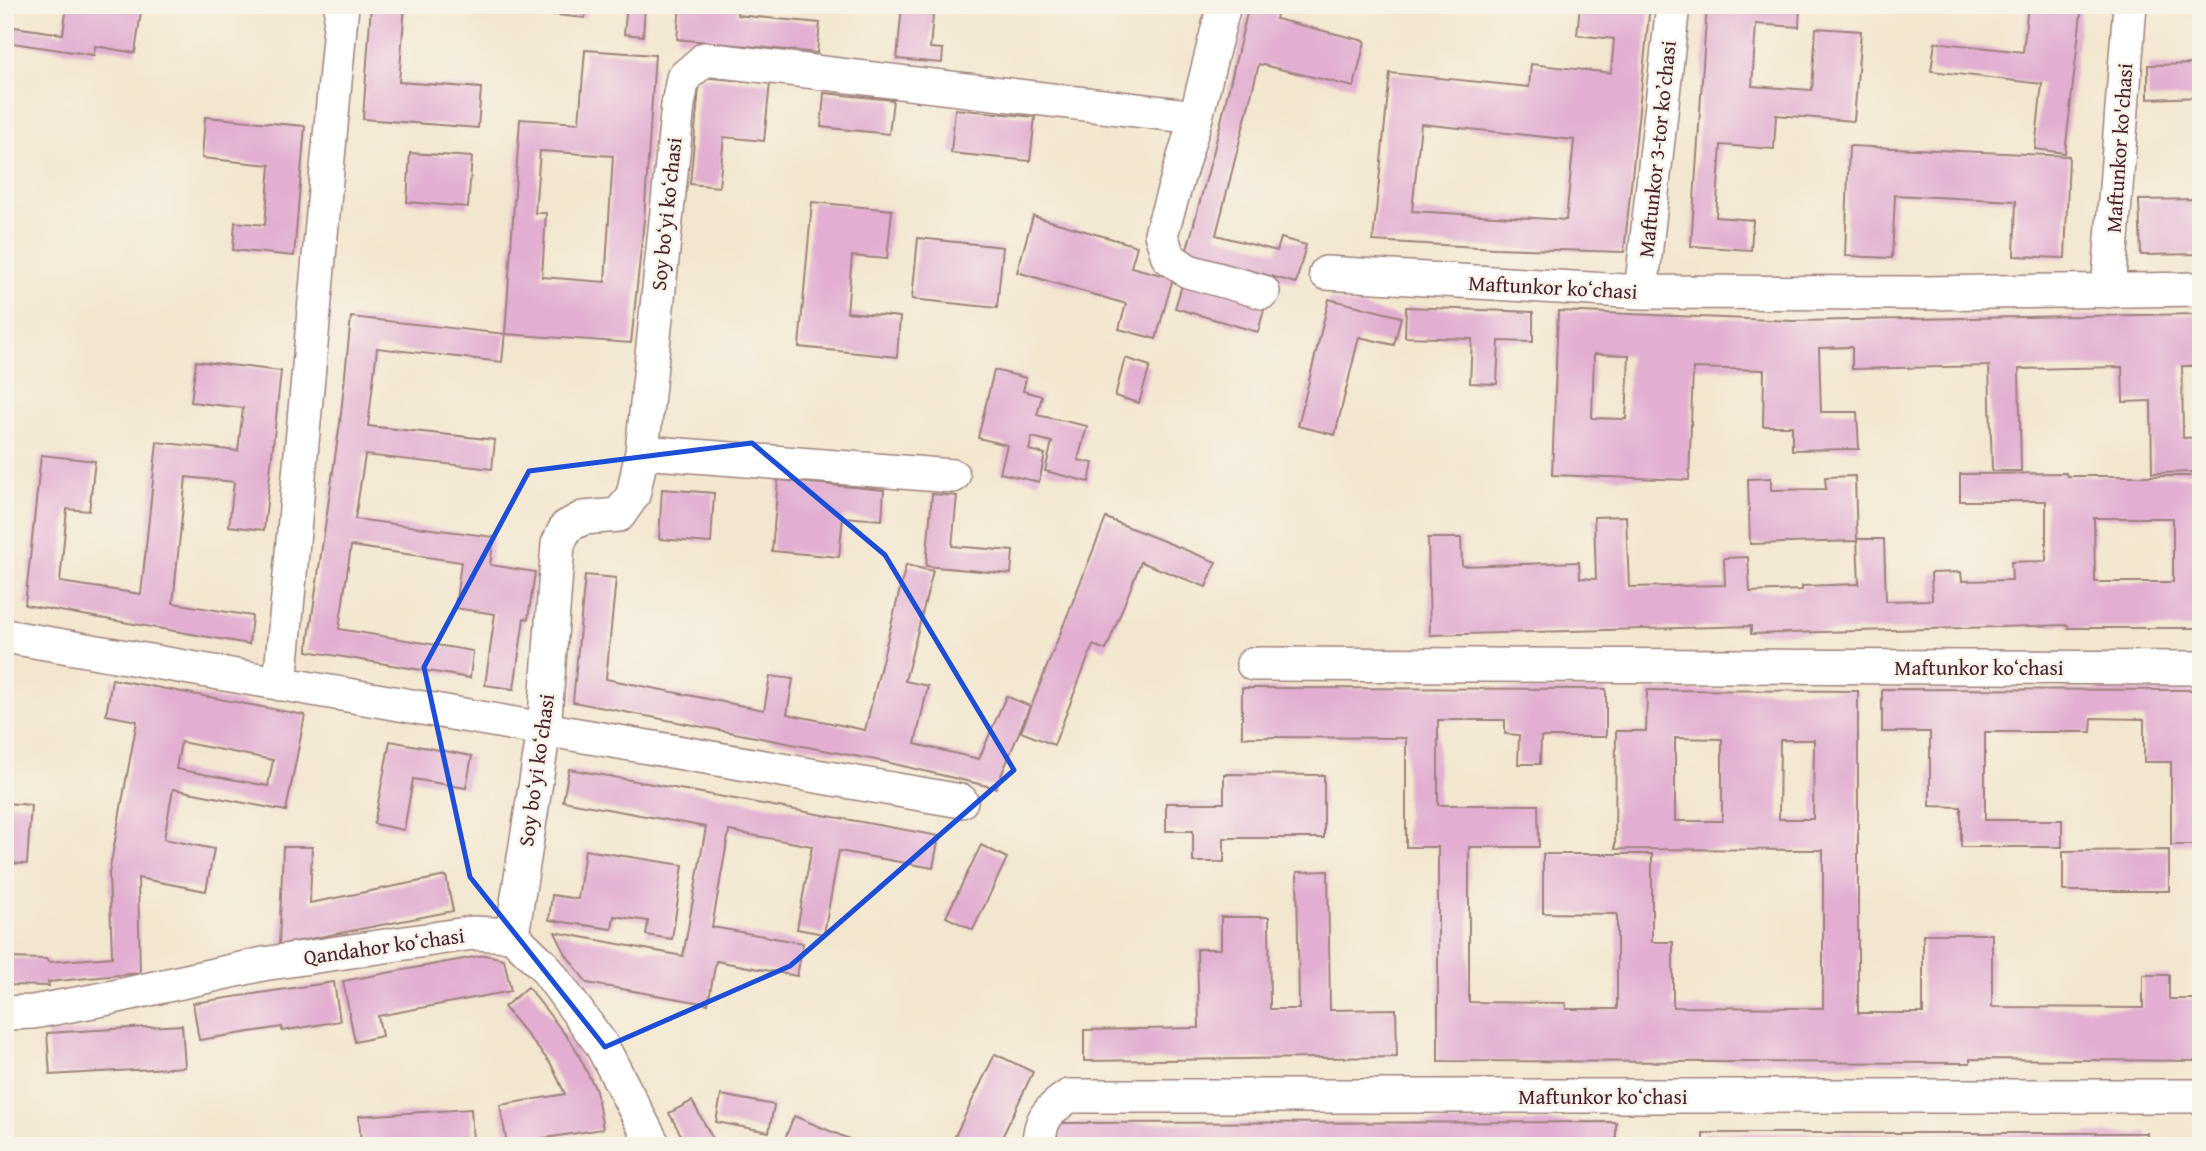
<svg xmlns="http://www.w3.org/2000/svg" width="2206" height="1151" font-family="'Gentium Book Plus',serif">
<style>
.building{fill:#e2aed1;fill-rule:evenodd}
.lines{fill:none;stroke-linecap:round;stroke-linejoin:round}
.street-casing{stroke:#9e827c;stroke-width:36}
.street{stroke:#fff;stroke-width:33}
.marked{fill:none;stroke:#1d4ed8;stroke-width:5;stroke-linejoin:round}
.labels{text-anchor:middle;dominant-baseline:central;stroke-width:5;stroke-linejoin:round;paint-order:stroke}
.street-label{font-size:21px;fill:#4a1f2b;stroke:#f7f3e8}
</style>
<rect width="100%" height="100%" fill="#f7f3e8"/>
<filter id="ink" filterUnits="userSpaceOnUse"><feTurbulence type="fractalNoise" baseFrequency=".0143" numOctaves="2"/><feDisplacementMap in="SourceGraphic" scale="14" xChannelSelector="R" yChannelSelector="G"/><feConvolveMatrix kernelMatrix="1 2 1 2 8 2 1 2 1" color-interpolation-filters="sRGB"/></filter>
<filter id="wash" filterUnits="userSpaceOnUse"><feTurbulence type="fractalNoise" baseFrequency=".00686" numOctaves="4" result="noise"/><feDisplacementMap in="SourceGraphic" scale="28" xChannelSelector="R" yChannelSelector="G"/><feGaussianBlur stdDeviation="1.57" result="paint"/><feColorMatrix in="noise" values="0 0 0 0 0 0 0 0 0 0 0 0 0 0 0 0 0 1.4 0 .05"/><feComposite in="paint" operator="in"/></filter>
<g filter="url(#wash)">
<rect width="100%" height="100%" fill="#f3e6ce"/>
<g id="blocks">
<path class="building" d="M67 5H142L135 53 95 46 94 55 5 42 7 26 63 34Z
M371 5H405L399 82 481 88 478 128 363 119Z
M464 5H499L498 10 464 7Z
M529 5H586L585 18 528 12Z
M627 5H645L643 36 624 34Z
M680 5H738L737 15 820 23 817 53 677 39Z
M902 5H934L930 48 943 49 942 63 897 59Z
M1249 5H1279L1276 19 1365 41 1354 87 1259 64 1216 235 1277 251 1281 238 1306 245 1296 283 1186 253 1214 150Z
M1580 5H1650L1624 252 1495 248 1373 241 1390 73 1529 87 1531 64 1611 73 1614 39 1577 35ZM1421 124 1574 140 1566 220 1412 211Z
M1707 5 1800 6 1799 27 1756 24 1752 86 1812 90 1816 28 1861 31 1854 121 1776 115 1774 149 1721 145 1716 217 1753 220 1751 250 1691 246Z
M2028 5H2082L2065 153 2035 149 2042 84 1931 71 1935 42 2023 52Z
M585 50 655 55 644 220 631 343 505 334 502 362 377 348 368 426 495 440 492 469 365 455 355 519 494 537 490 565 535 572 528 619 524 618 514 689 485 685 495 614 455 608 461 562 351 546 339 629 473 651 470 678 307 651 340 423 351 317 505 334 520 119 579 123ZM540 151 613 156 605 282 542 277 546 213H535Z
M2201 64V97L2148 99V65Z
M700 77 770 83 764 141 724 137 719 187 690 184Z
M824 93 893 100 889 134 821 127Z
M955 109 1035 117 1030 161 951 153Z
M205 117 305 126 294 256 233 250 235 222 265 225 270 165 202 158Z
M1849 146 2069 156 2065 258 2014 256 2016 201 1895 195 1892 258 1845 256Z
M410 153 472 157 468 207 407 202Z
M2201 199V254L2141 255 2139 200Z
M812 202 892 210 887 259 852 256 847 312 900 317 897 357 799 347Z
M1033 216 1137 246 1131 267 1173 278 1156 339 1119 329 1126 304 1017 272Z
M918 238 1003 247 997 308 912 299Z
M1184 279 1266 302 1258 332 1175 308Z
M1329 299 1401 317 1394 345 1359 337 1335 435 1298 426Z
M1406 307 1533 312V342L1499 341 1497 384 1470 383 1472 339 1405 337Z
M1558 311 1793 321 2201 314V366H2182L2183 438 2201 437V472L2152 473 2151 401 2123 402 2122 367 2019 369 2021 471H1992L1989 366 1852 369V347L1819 348 1821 412H1857L1859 449 1792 450V426H1763L1764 370 1693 368 1689 480 1552 475ZM1594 354 1629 355 1626 419 1592 418Z
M1125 358 1150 366 1139 403 1115 396Z
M196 361 281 371 264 530 229 526 234 482 186 477 173 603 252 616 249 644 25 605 41 455 95 461 89 511 67 509 60 582 141 594 157 442 238 451 243 408 191 402Z
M994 370 1026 378 1023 391 1042 396 1037 415 1087 426 1078 460 1093 463 1089 482 1045 471 1052 442 1032 437 1029 450 1045 454 1039 482 1000 473 1007 445 978 438Z
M2066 473 2067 476H2201V628H2068V625L1751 634V626L1430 635 1428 538H1461L1462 566 1579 562 1580 578 1596 579 1594 517 1626 516 1629 587 1725 585 1724 558 1748 557 1750 592 1802 590V586L1859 584 1857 539H1884L1886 601 1932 600 1931 573 1961 572 1962 581 2012 580 2011 562 2046 561V501H1960V474ZM2094 518H2173V582H2095Z
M1855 476 1857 541 1750 544 1748 479 1771 478V490L1826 489 1825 477Z
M778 480 884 490 882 520 843 517 839 557 772 551Z
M662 489 714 493 711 543 659 539Z
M932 494 957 496 952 546 1013 551 1011 574 926 566Z
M1106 518 1216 562 1206 587 1141 562 1106 650 1093 645 1054 745 1021 732Z
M906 565 933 571 905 681 928 686 915 744 979 759 1006 696 1030 706 996 788 886 762 573 702 585 575 616 578 606 679 764 710 770 676 793 679 787 714 865 730Z
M112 679 305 715 286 811 173 789 164 839 214 849 206 891 138 878 140 973 48 982 49 986 5 985V958L47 959 48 962 112 957 109 873 137 721 106 715ZM181 742 273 760 268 786 176 769Z
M1242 688 1606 689V737H1541L1540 764H1518L1519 735 1505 734V720H1438V805H1538L1539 847H1469V1002L1566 1003V1009H1617V914L1543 913V854H1652V942H1673V1007L1823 1008V850L1615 849 1616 731H1646L1647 690 1858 691V1013H1923V934H1992V1007L2143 1008V975H2169V999H2201V1061L1970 1059V1063L1438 1061V847H1406V738L1242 737ZM1675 738 1722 739V821H1675ZM1780 740H1814L1813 819H1779Z
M1882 689 2201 690V845H2171V762H2144V719L2092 718 2091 732H1985V820H2062V847H1961V807L1930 806V732H1882Z
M390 741 472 756 466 788 413 779 404 830 374 824Z
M569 769 939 836 933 868 839 851 824 934 797 929 812 846 729 831 712 927 803 943 797 976 716 961 708 1004 587 983 565 953 555 932 683 956 706 827 563 801Z
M1224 774 1324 775V838H1224V862H1193V831H1166V803H1224Z
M5 803 31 805 27 864 5 863Z
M981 845 1007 858 973 930 946 917Z
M283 847H312L310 903 446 876 453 911 279 945Z
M585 850 683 865 672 939 646 935 648 921 614 916 612 929 549 920 552 895 578 899Z
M2169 850V891H2063V851Z
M1328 871 1330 1010 1396 1009 1397 1057 1084 1061V1030L1199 1028 1197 949H1221V917H1269L1270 1009H1299L1297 872Z
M485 955 504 959 511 991 378 1016 382 1036 355 1042 343 981Z
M334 982 340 1021 282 1031V1027L199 1040 193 1003Z
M528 987 574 1046 596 1090 603 1129 507 1144 500 1105 565 1094 551 1064 504 1007Z
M182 1025 185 1067 50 1075 47 1033Z
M995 1054 1033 1072 998 1146H970L954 1138Z
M721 1095 774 1105 769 1132 716 1122Z
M692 1101 717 1146H687L669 1113Z
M471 1109 473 1141 433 1143V1146H361L359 1116Z
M794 1116 866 1146H782Z
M1616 1122V1146H1057V1123Z
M1703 1133H2147V1146H1703Z
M632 1135 637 1146H609Z"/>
</g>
</g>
<g filter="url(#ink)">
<use href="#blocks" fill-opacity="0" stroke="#9e827c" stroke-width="2"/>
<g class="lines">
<defs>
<path id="street" d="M1196 117 1161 234 1168 257 1188 271 1263 292
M1326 273 1641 292 1922 293 2201 289
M2108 291 2130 5
M1641 292 1673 5
M642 452 953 476
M5 636 961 801
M1253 664 2201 668
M280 684 342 5
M512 935 544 730 558 544 566 527 583 518 619 515 633 495 642 452 678 105 683 78 705 59 1196 117 1224 5
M5 1013 33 1012 109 998 263 964 473 933 512 935 544 966 601 1044 654 1146
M1039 1146C1039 1119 1048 1110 1069 1096H2201"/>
</defs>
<use href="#street" class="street-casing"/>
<use href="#street" class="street"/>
</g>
</g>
<path class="marked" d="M752 443 885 555 1014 770 790 966 605 1047 470 877 424 667 529 471Z"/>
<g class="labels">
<g class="street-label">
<text transform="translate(2119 148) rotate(-86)">Maftunkor ko'chasi</text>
<text transform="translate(1657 149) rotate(-84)">Maftunkor 3-tor koʼchasi</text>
<text transform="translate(666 214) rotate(-84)">Soy boʻyi koʻchasi</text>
<text transform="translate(1553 287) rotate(3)">Maftunkor koʻchasi</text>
<text x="1979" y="667">Maftunkor koʻchasi</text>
<text transform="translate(536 770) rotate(-82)">Soy boʻyi koʻchasi</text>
<text transform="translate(384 946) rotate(-8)">Qandahor koʻchasi</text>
<text x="1603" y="1096">Maftunkor koʻchasi</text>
</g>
</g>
<rect width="2206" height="1151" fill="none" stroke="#f7f3e8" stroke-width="28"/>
</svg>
